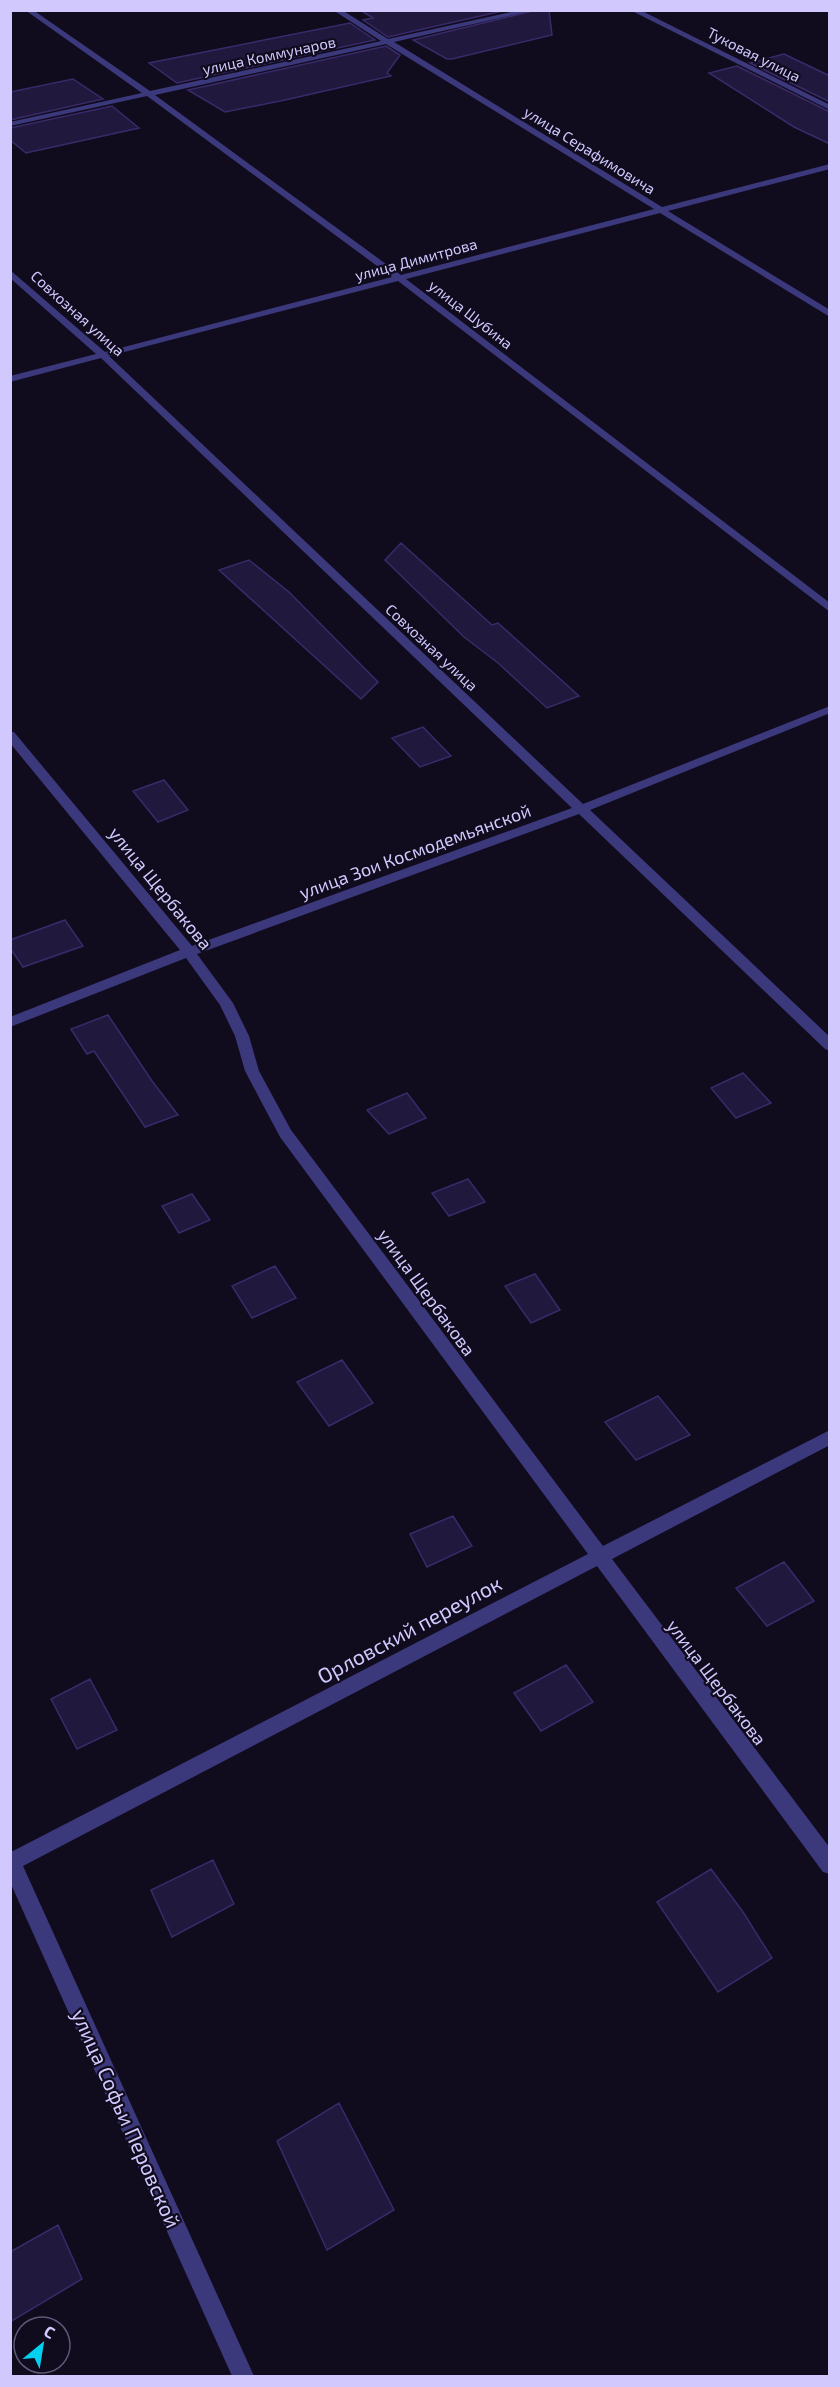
<svg xmlns="http://www.w3.org/2000/svg" width="840" height="2387" font-family="'Exo 2',sans-serif">
<style>
.building{fill:#21183e;stroke:#392b6a;stroke-width:1.5}
.lines{fill:none;stroke-linecap:round;stroke-linejoin:round}
.minor{fill:#3c387c;fill-rule:evenodd}
.labels{text-anchor:middle;dominant-baseline:central;stroke-width:4.5;stroke-linejoin:round;paint-order:stroke}
.far-street-label{font-size:15px;fill:#d1c9fe;stroke:#100c1e}
.street-label{font-size:18px;fill:#d1c9fe;stroke:#100c1e}
.near-street-label{font-size:21px;fill:#d1c9fe;stroke:#100c1e}
</style>
<rect width="100%" height="100%" fill="#100c1e"/>
<path class="building" d="M360 10H507L388 37 363 20 373 18Z
M537 10H549L552 35 452 59H447L413 40Z
M350 23 375 40 177 83 149 63Z
M386 46 400 55 387 73 391 76 285 100 225 112 188 90Z
M784 54 830 76V102L750 63Z
M737 66 830 112V144L794 127 709 73Z
M73 79 103 99 10 120V92Z
M112 106 139 128 26 153 10 140V128Z
M401 543 492 625 498 623 579 696 547 708 498 663 464 637 385 560Z
M249 560 289 592 378 682 361 699 219 570Z
M423 727 451 756 420 767 392 738Z
M164 780 188 810 158 822 133 791Z
M65 920 83 946 23 967 10 948V940Z
M108 1015 152 1081 178 1115 145 1127 94 1051 87 1054 71 1029Z
M743 1073 771 1103 736 1118 711 1088Z
M407 1093 426 1118 389 1134 367 1110Z
M468 1179 485 1202 449 1216 432 1193Z
M192 1194 210 1220 179 1233 162 1206Z
M275 1266 296 1298 252 1318 232 1286Z
M535 1274 560 1310 531 1323 505 1286Z
M342 1360 373 1403 329 1426 297 1382Z
M658 1396 690 1435 636 1460 605 1422Z
M453 1516 472 1546 427 1567 410 1534Z
M784 1562 814 1601 767 1626 736 1588Z
M566 1665 593 1702 541 1731 514 1693Z
M90 1679 117 1730 77 1749 51 1699Z
M213 1860 234 1904 172 1937 151 1890Z
M711 1869 743 1912 772 1958 718 1992 657 1902Z
M339 2103 394 2210 327 2250 277 2141Z
M58 2225 82 2279 10 2322V2252Z"/>
<g class="lines">
<path class="minor" d="M25 10H33L150 91 381 41 333 10H342L388 39 520 10H535L394 42 662 207 830 164V169L668 211 830 310V317L660 213 406 279 830 603V612L398 281 109 356 583 804 830 706V713L590 810 830 1037V1051L825 1049 579 814 197 954 233 1003 249 1036 259 1071 291 1130 603 1546 830 1430V1445L612 1559 830 1848V1874L823 1872 597 1566 23 1866 254 2376H232L10 1882V1850L13 1851 588 1554 280 1137 245 1071 235 1036 220 1005 186 958 10 1027V1017L180 950 10 743V732H14L192 946 572 808 101 358 10 382V376L96 354 10 278V270L105 352 392 277 147 96 10 126V122L142 93ZM386 44 654 209 401 275 155 95Z
M630 10H640L830 105V110Z"/>
</g>
<g class="labels">
<g class="far-street-label">
<text transform="translate(754 54) rotate(27)">Туковая улица</text>
<text transform="translate(269 55) rotate(-12)">улица Коммунаров</text>
<text transform="translate(590 150) rotate(32)">улица Серафимовича</text>
<text transform="translate(416 259) rotate(-15)">улица Димитрова</text>
<text transform="translate(78 313) rotate(42)">Совхозная улица</text>
<text transform="translate(471 314) rotate(38)">улица Шубина</text>
<text transform="translate(432 647) rotate(43)">Совхозная улица</text>
</g>
<g class="street-label">
<text transform="translate(415 851) rotate(-20)">улица Зои Космодемьянской</text>
<text transform="translate(161 888) rotate(51)">улица Щербакова</text>
<text transform="translate(427 1292) rotate(54)">улица Щербакова</text>
<text transform="translate(717 1682) rotate(53)">улица Щербакова</text>
</g>
<g class="near-street-label">
<text transform="translate(409 1629) rotate(-28)">Орловский переулок</text>
<text transform="translate(127 2118) rotate(66)">улица Софьи Перовской</text>
</g>
</g>
<rect width="840" height="2387" fill="none" stroke="#d1c9fe" stroke-width="24"/>
<g transform="translate(42 2345) rotate(30)"><circle r="28" fill="#100c1e" stroke="#5d5878" stroke-width="1.5"/>
<path d="M0-4.5L10 22L0 15L-10 22Z" fill="#04d0f0"/>
<text y="-9" font-size="16" font-weight="bold" text-anchor="middle" fill="#d1c9fe">С</text>
</g>
</svg>
